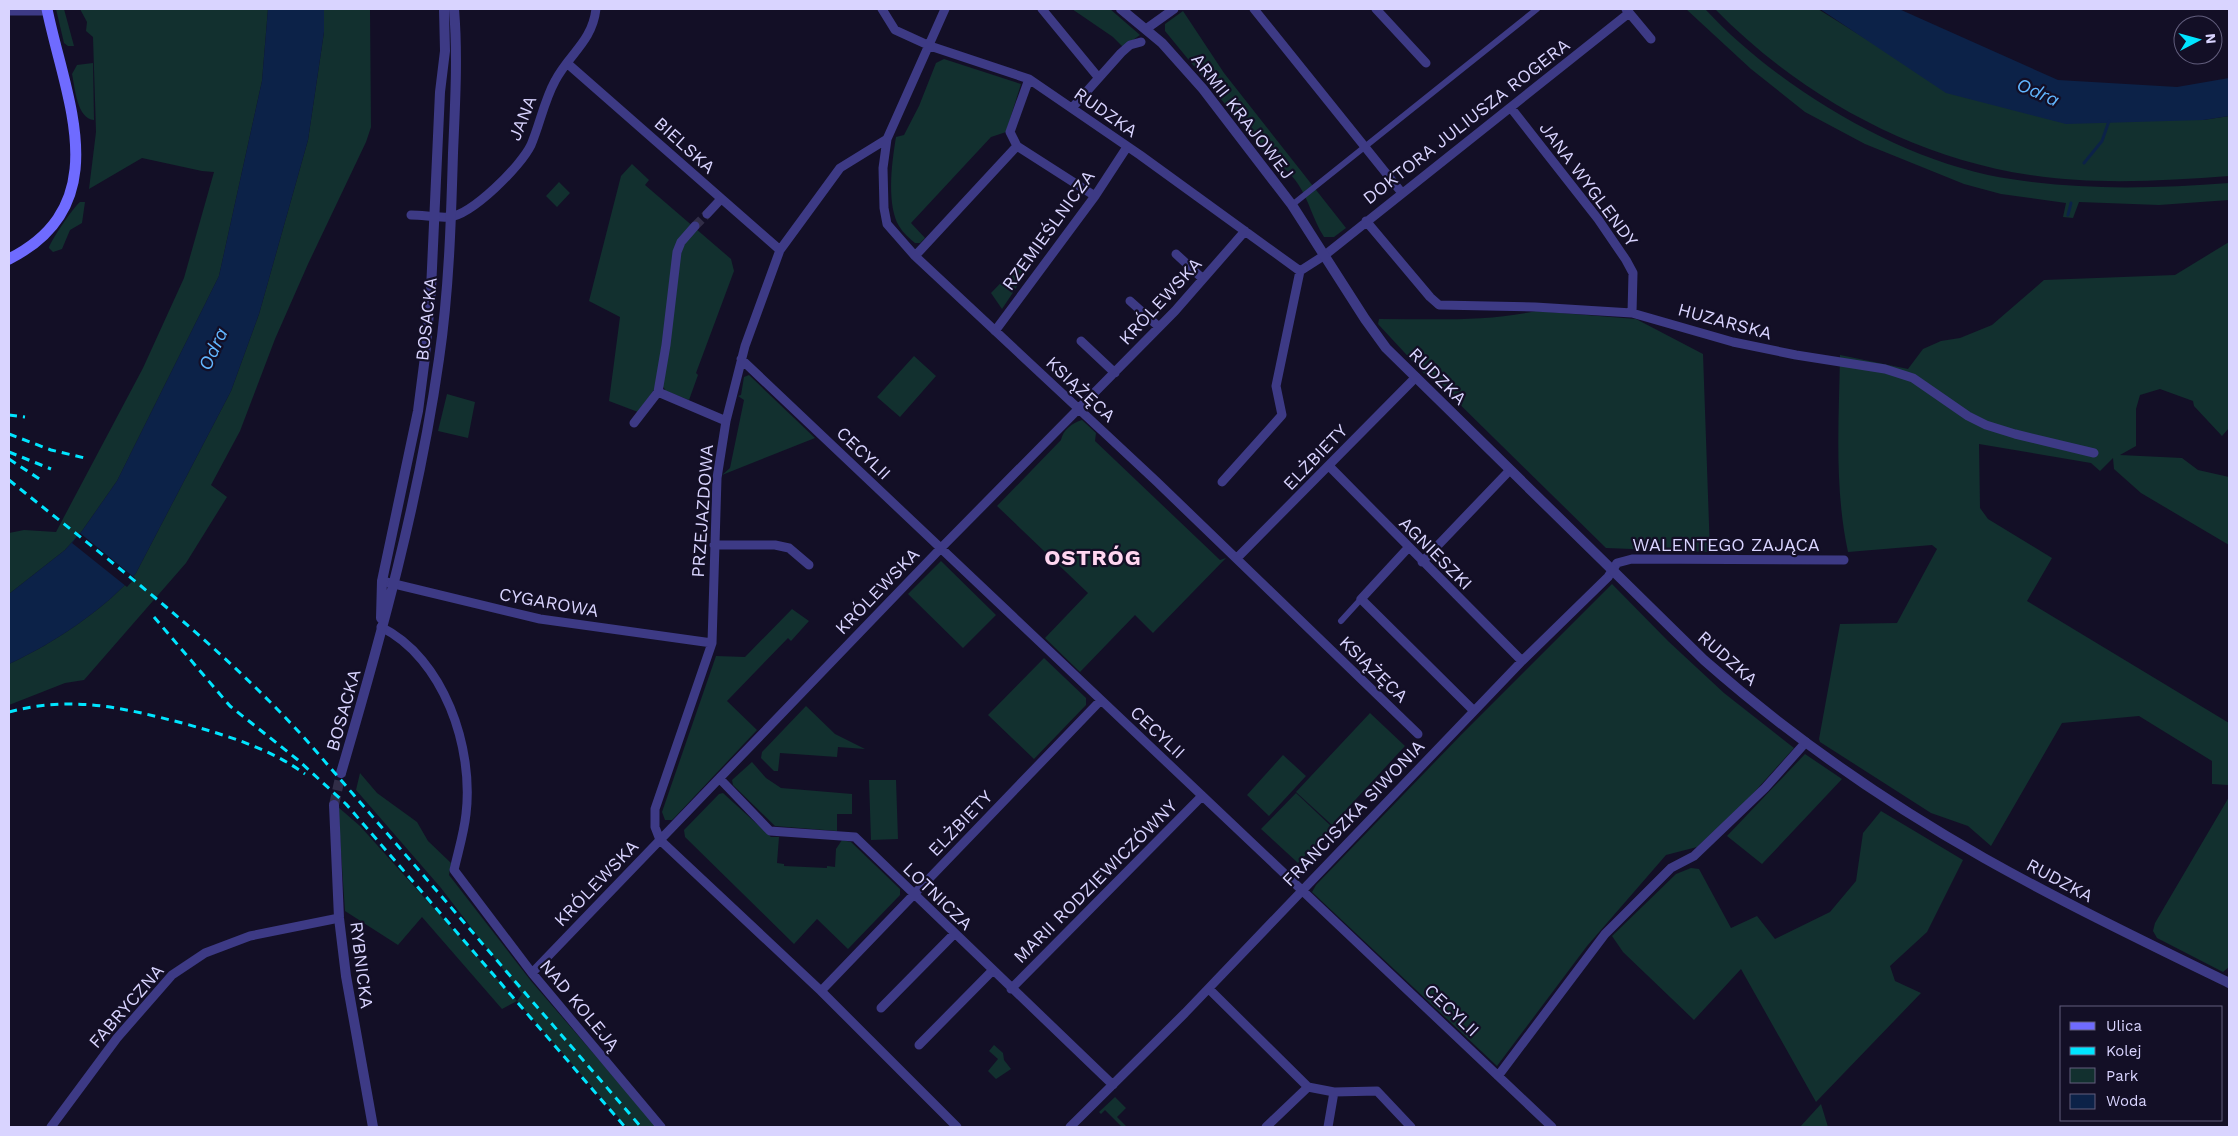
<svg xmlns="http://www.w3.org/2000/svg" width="2238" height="1136" font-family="'Work Sans',sans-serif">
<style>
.green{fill:#12302f}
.water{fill:#0c2248}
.pier{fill:#130f26}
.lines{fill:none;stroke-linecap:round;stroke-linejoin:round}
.stream{stroke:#0c2248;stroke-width:3}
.minor-tunnel{stroke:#312d47;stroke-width:9;stroke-dasharray:9 4.5;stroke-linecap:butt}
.tertiary-tunnel{stroke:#312d47;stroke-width:10;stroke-dasharray:10 5;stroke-linecap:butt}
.pedestrian{stroke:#3d3a85;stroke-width:6}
.minor{stroke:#3d3a85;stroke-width:9}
.tertiary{stroke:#3d3a85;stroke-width:10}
.secondary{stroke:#6f6bff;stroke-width:11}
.rail{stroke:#00e5ff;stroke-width:3;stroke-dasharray:8 6;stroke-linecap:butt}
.labels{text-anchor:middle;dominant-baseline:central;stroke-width:4.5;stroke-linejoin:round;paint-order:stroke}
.street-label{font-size:18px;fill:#d9d4ff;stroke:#130f26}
.water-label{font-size:19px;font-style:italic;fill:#62b6ff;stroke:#130f26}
.district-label{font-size:22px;font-weight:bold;letter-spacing:1px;fill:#ffd6f0;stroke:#130f26}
</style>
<rect width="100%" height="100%" fill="#130f26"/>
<path class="green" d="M56 9H64L74 46H68L64 43Z
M80 9H268L262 81 219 276 117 481 82 531 65 550 9 594V533L24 530 56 532 143 368 184 278 214 172 202 171 142 158 89 189 96 132 93 37 86 31 87 22Z
M324 9H370L371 127 366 142 308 264 275 339 240 431 211 485 227 497 186 563 84 680 65 683 9 705V664C54 643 104 610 136 573L231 391 259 314 308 140 324 32Z
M1072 9H1110L1140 35 1123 47 1113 37Z
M1686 9H1705C1775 84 1887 153 1988 175 2068 191 2149 189 2229 183V200L2159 205 2079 202 2073 218 2063 217 2066 203 2001 194 1964 184 1865 144 1805 112 1751 69Z
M1715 9H1818L1866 39 2203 120 2229 116V176C2163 181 2095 185 2030 175 1910 157 1798 94 1715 9Z
M1183 11 1224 73 1346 228 1334 237H1324C1313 220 1309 200 1298 184 1290 171 1277 163 1266 154L1165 31V24Z
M944 59 1021 84 1006 132 991 137 911 223 925 238 920 243H915C909 238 903 233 899 226 886 204 892 161 896 137L904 135 919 106 936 63Z
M93 63 94 120C77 119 75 88 72 74L77 65Z
M632 164 649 180 645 185 731 259 734 271 696 373 698 375 689 400 666 391 658 379 656 387 638 412 609 401 620 317 589 301 621 176Z
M559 182 570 193 557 207 546 196Z
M80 202H85L82 223 70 230 62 249 53 252 49 248C49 243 75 205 80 202Z
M2229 242V428L2222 436 2194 406 2193 401 2160 389 2140 395 2136 409V446L2120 455 2182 458 2198 470 2229 477V545L2141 493 2114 469 2113 458 2100 471 2091 463 1979 444 1980 508 1988 519 2052 558 2027 601 2229 723V783L2228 785 2212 784V761L2139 716 2062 723 1991 846 1968 826 1931 813 1820 742 1819 739 1840 624 1897 623 1937 549 1932 545 1848 552C1834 487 1839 421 1840 355L1908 369 1923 349 1941 341 1960 338 1992 325 2044 280 2175 275Z
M1021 262 1032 264 1002 309 991 293Z
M1536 311 1636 319 1703 354 1710 552 1606 548 1434 379H1429L1378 324 1379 319C1432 319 1485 322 1536 311Z
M914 356 936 376 900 417 877 397Z
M749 375 815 438 722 475 730 468 744 400 738 396 741 395 744 377Z
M447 394 475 402 468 438 438 431Z
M1082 420 1096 433 1095 441 1220 560 1226 558 1153 633 1135 615 1080 672 1045 638 1088 593 997 506 1061 440C1063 430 1072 423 1082 420Z
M941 561 996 615 963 648 908 594Z
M1612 584 1668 641 1724 693 1794 748 1750 797 1697 847 1666 855 1587 946 1497 1066 1312 892 1316 885 1460 736Z
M792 609 809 621 791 641 788 638 727 701 757 730 676 816 672 820H665L662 812 716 656 745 657Z
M1044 658 1086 698V705L1034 759 988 715Z
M806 706 835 734 865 749 838 747 837 757 780 753 778 771H774L761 758 762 752Z
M1370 713 1405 746 1332 825 1296 792Z
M1805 754 1842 779 1762 864 1727 836Z
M1283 755 1306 776 1269 816 1247 795Z
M752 762 766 778 781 788 852 794V814H837V831L775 826 733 785 732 780Z
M360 773 377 793 417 822 428 841 451 863 449 875 531 981 657 1127H627L517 1001 502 1009 422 917 398 945 345 911 338 807 360 826 517 1001 522 994 441 888 356 790Z
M869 780H896L898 839 871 840Z
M723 793 771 837H779L777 863 784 864V866L827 868V866L835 867 836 849 842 840 851 842 900 889V895L848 949 817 919 794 944 685 837 684 830 719 794Z
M1296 793 1332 827 1298 863 1261 829Z
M2229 797V967L2223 972 2157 938 2153 931 2155 923Z
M1881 811 1963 860 1927 932 1890 966 1895 981 1921 993 1816 1102 1741 969 1694 1020 1623 952 1612 936 1676 874 1691 868 1699 869 1731 928 1757 916 1775 939 1830 912 1856 881 1863 833Z
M994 1045 1003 1053 1004 1060 1011 1069 996 1079 988 1071 998 1059 989 1051Z
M1115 1097 1126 1108 1117 1117 1127 1127H1122L1105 1110 1101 1114 1099 1112Z
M1821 1104 1828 1127H1800Z"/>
<path class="water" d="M268 9H324V32L308 140 259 314 231 391 136 573C104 610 54 643 9 664V594L65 550 82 531 117 481 219 276 262 81Z
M1820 9H1899L2058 80 2177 87 2229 78V116L2203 120 2066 124 1946 93Z"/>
<path class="pier" d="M80 533 135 578 127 587 72 543Z"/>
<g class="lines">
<path class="stream" d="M2084 163 2102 141 2109 121
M2068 215 2071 203"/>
<path class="minor-tunnel" d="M695 226 707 214"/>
<path class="tertiary-tunnel" d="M334 805 341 773"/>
<path class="pedestrian" d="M1292 205 1537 9
M1341 621 1361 599"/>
<path class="minor" d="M882 9 895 30 930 46 1029 79 1140 155 1300 271 1325 255 1629 13
M945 9 887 139 883 168 884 208 887 224 915 256 1156 481 1418 734
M1042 9 1098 77
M1254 9 1402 193
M1376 9 1426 63
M1626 9 1651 39
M9 11H47
M1146 29 1174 9
M568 64 780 250
M1029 79 1010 132 1017 146 1095 196
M1072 108 1121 53 1130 45 1141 42
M1511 108 1598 219 1626 260 1633 273 1632 313
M887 139 840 168 780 250 745 346 726 421 717 478 712 643 655 809V827L660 840 821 991 957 1127
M707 214 721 199
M411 215C423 215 437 218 449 217 472 215 521 166 531 145 540 124 544 101 555 81 569 54 592 42 596 9
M1366 221 1430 297 1439 305 1535 307 1632 313 1733 342 1796 355 1885 369 1913 378 1968 416 1986 425 2015 434 2094 453
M695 226 681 242 677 252 666 345 658 392 726 421
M1176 254 1203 279
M915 256 1017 146
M1130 301 1159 327
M995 331 1095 196 1127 147
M1081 341 1115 373
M741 359 1552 1127
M634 423 658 392
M1329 466 1522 661
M1222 482 1282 415 1276 386 1300 271
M714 545H775L789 548 809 565
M1408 548 1361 599 1473 710
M1237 558 1416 377
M1422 562 1510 470
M382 581 540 619 712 643
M381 627C444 658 474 748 466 814 464 833 458 852 454 870L532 973 661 1127
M720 779 770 831 855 837 1113 1085
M532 973 940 549 1175 311 1245 231
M1011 989 1202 796
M1209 989 1308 1087 1334 1092 1377 1091 1411 1127
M821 991 1101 700
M881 1008 954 934
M919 1045 992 971
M1498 1076 1605 934 1671 868 1694 856 1765 788 1806 742
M51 1127 117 1038 172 975 205 953 250 936 339 918
M1070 1127 1185 1013 1522 661 1608 577 1617 563 1632 559 1844 560
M1266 1127 1308 1087
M1328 1127 1334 1092"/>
<path class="tertiary" d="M1121 9 1162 43 1203 89 1292 205 1365 319 1386 348 1704 660C1789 735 1885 802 1984 858 2064 903 2147 943 2229 983
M381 618 382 581 418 411 425 357 431 290 440 92 445 51 444 9
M341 773C381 637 419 500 439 359 449 291 451 222 453 153 455 105 458 57 454 9
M334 805 339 918 346 976 373 1127"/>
<path class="secondary" d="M9 259C118 204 65 98 47 9"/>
<path class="rail" d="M9 415 25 417
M9 434 51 450 89 459
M9 452 51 469
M9 459 44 482
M9 480C112 563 219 643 308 742L641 1127
M154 617 230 706 298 760 346 804 625 1127
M9 712C73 695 124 708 186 724 228 736 269 748 305 774"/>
</g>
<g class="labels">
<g class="street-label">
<text transform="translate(1106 112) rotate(35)">RUDZKA</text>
<text transform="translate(1243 116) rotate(52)">ARMII KRAJOWEJ</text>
<text transform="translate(522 118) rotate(-68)">JANA</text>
<text transform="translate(1466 121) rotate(-38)">DOKTORA JULIUSZA ROGERA</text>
<text transform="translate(685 145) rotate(42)">BIELSKA</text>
<text transform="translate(1589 184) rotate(53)">JANA WYGLENDY</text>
<text transform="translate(1048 230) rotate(-54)">RZEMIEŚLNICZA</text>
<text transform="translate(1160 301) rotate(-47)">KRÓLEWSKA</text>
<text transform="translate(426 319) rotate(-84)">BOSACKA</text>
<text transform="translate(1725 321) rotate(15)">HUZARSKA</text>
<text transform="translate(1438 376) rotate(45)">RUDZKA</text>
<text transform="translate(1081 389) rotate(43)">KSIĄŻĘCA</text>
<text transform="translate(864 453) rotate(44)">CECYLII</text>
<text transform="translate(1315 457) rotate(-46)">ELŻBIETY</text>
<text transform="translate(702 511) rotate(-86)">PRZEJAZDOWA</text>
<text x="1726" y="544">WALENTEGO ZAJĄCA</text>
<text transform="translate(1436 553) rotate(45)">AGNIESZKI</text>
<text transform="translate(877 591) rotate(-46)">KRÓLEWSKA</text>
<text transform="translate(549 602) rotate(10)">CYGAROWA</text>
<text transform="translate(1728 658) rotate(41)">RUDZKA</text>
<text transform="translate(1374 669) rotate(44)">KSIĄŻĘCA</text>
<text transform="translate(343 710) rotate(-74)">BOSACKA</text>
<text transform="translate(1158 732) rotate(43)">CECYLII</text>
<text transform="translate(1353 813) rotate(-46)">FRANCISZKA SIWONIA</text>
<text transform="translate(960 823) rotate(-46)">ELŻBIETY</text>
<text transform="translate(2060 880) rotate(28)">RUDZKA</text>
<text transform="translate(1095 881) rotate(-45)">MARII RODZIEWICZÓWNY</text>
<text transform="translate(596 883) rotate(-46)">KRÓLEWSKA</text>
<text transform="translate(938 896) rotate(44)">LOTNICZA</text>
<text transform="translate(362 965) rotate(83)">RYBNICKA</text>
<text transform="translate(580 1005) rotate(50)">NAD KOLEJĄ</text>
<text transform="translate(126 1006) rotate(-49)">FABRYCZNA</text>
<text transform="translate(1452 1010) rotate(43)">CECYLII</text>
</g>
<g class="water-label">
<text transform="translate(2038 92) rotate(24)">Odra</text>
<text transform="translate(213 349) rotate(-65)">Odra</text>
</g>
<g class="district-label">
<text x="1093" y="557">OSTRÓG</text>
</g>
</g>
<rect width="2238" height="1136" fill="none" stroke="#d9d4ff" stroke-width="20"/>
<rect x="2060" y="1006" width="162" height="115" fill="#130f26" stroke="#625e7d"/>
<rect x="2070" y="1022" width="25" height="8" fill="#6f6bff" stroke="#625e7d"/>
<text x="2106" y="1031" font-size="15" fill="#d9d4ff">Ulica</text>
<rect x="2070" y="1047" width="25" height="8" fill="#00e5ff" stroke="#625e7d"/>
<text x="2106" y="1056" font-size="15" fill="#d9d4ff">Kolej</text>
<rect x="2070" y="1068" width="25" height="15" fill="#12302f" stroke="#625e7d"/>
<text x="2106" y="1081" font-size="15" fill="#d9d4ff">Park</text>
<rect x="2070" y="1094" width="25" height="15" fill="#0c2248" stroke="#625e7d"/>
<text x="2106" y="1106" font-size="15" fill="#d9d4ff">Woda</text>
<g transform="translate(2198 40) rotate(84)"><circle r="24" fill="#130f26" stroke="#625e7d"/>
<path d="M0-4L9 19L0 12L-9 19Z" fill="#00e5ff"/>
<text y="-8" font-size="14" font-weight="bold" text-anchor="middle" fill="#d9d4ff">N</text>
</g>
</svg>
